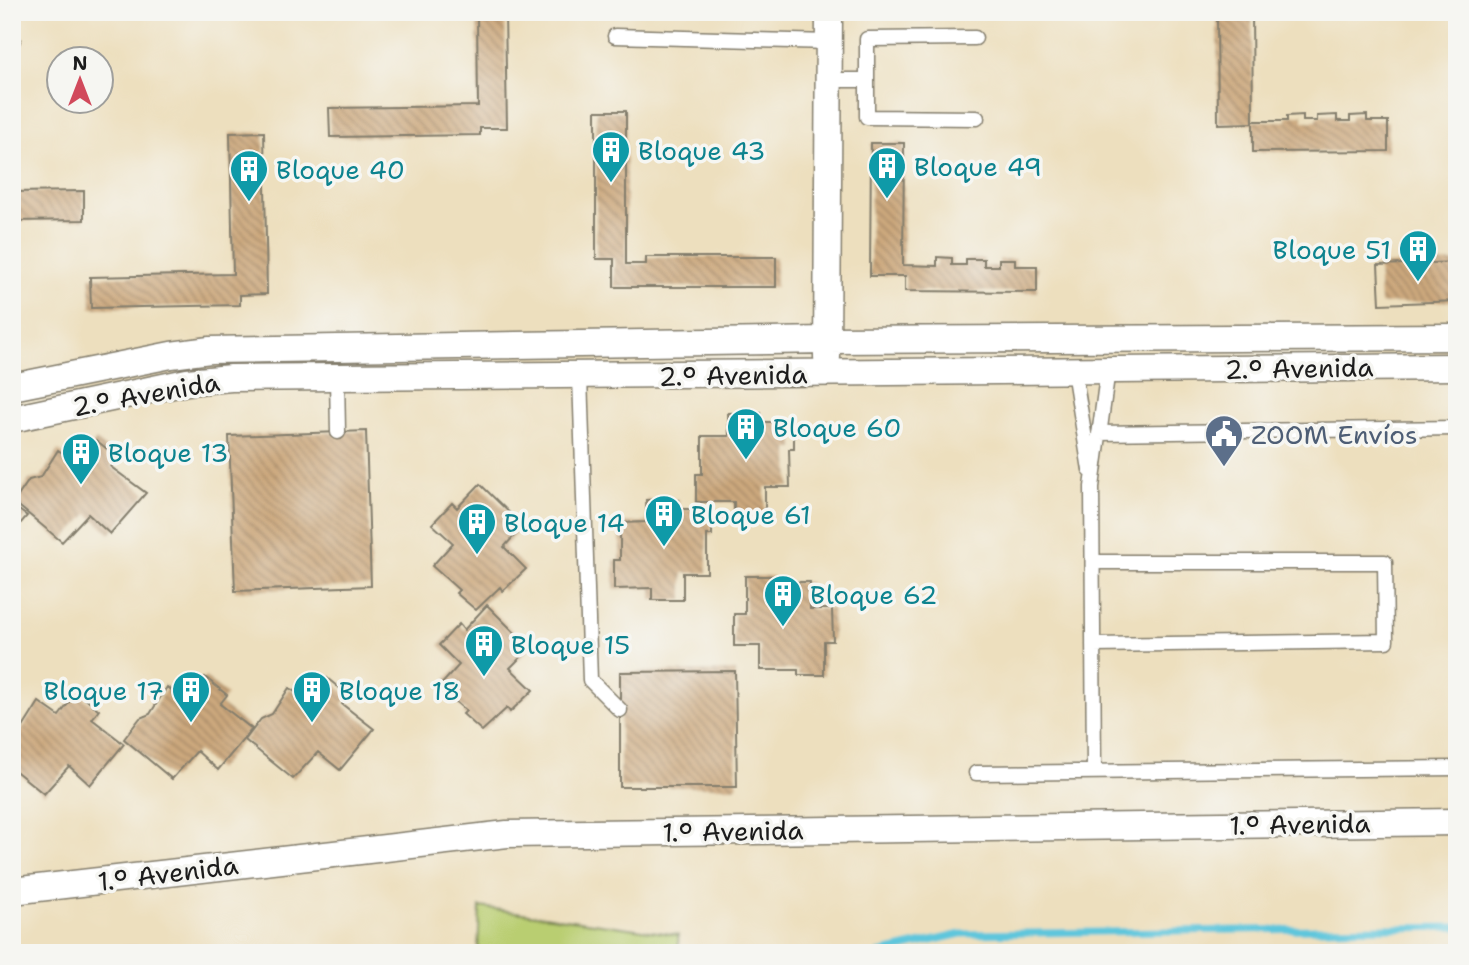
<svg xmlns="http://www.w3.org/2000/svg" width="1469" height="965" font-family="'Shantell Sans',sans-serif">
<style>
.park{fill:#b9ce71;stroke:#6a7546;stroke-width:2}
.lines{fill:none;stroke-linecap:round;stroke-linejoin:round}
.stream{stroke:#5fc6dc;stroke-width:7}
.building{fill:url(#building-back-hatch)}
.lane-casing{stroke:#847e6d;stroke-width:17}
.street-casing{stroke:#847e6d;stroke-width:29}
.lane{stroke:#fff;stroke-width:14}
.street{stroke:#fff;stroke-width:26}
.labels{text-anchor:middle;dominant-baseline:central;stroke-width:7;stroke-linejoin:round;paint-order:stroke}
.culture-label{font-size:26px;fill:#0d838f;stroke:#f6f6f2;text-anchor:start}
.street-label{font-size:26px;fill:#1c1c1c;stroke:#f6f6f2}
.service-label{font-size:26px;fill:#4e5e75;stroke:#f6f6f2;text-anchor:start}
</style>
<defs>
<pattern id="building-back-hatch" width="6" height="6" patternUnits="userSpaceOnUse" patternTransform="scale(1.75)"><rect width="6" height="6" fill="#cca87d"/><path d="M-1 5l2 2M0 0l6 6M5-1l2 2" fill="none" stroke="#a58866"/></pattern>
</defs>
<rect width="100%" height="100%" fill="#f6f6f2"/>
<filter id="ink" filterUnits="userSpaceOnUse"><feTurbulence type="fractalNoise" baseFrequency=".0143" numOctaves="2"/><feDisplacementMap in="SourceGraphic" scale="14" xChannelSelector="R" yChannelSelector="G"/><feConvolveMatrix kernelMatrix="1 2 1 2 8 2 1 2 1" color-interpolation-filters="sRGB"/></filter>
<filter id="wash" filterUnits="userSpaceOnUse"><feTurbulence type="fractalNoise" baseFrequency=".00686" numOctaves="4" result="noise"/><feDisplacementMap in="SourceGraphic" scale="28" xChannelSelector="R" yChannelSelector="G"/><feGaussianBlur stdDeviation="1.57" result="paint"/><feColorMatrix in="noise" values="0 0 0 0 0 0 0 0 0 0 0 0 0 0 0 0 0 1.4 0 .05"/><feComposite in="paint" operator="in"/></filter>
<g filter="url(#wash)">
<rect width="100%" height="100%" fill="#eddfbe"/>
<path class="park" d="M480 907 678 935 679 953H478Z"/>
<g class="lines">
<path class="stream" d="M879 953 961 934 1457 927"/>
</g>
<g id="blocks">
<path class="building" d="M477 12H505L507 128H480V135L330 137 329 108 478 106Z
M1217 12H1252L1253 121H1287V116L1303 115V121H1317V116L1337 115V121H1350V116L1367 115V121H1388V151L1253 152V123L1218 124Z
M596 111H626V264H646V257H776V287H614V259H596Z
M264 132 267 294 240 295V305L91 308 90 277 233 274 230 133Z
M871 143H904L903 265 937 266V257L952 258V265H966V259H984V266H999V259H1015V266H1037V292L905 291V276H870Z
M84 191V220L12 221V192Z
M1457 262V301L1380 304 1378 265Z
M728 413H761V422H794V449H789L790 487H765V513L734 514V502H696V474H702V436H729Z
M366 431 371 586 235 591 229 436Z
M96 440 118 458 111 467 146 493 110 534 88 514 62 542 14 502 29 480 41 477 58 450 78 464Z
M480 484 523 526 504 547 526 569 503 591 500 587 476 610 456 593 459 590 432 566 453 543 432 524 452 503 457 508Z
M646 500H679V509H712V535H707V573H683V600H652V588L614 589V560H620V523L647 522Z
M12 505 27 516 12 533Z
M745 576H773V582H810V609H832L833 641H824V675H798V670H760V646H734V614H745Z
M487 605 530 648 510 668 533 690 510 712 507 708 482 731 463 714 466 711 439 687 459 665 439 645 459 624 464 630Z
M735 671 737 787H620V672Z
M205 677 227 695 220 704 252 729 218 770 197 751 172 779 124 739 140 718 150 714 167 687 187 701Z
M327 678 349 696 342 704 374 729 340 770 318 752 293 779 245 740 261 719 272 714 289 688 309 701Z
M77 692 99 710 92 719 124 744 90 785 69 766 44 794 12 768V733L22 729 39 702 59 716Z
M138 946V953H87L86 948Z"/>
</g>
</g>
<g filter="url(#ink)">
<use href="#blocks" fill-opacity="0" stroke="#847e6d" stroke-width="2"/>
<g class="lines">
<defs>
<path id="lane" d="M615 36 829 42
M975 38 867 39V117L977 118
M12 40H13
M829 80H867
M1074 371 1090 470
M580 376 590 680 620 710
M337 377 338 432
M1099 433 1457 428
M1093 562H1385L1386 641 1093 645
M1094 772 1092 487 1108 369
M976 773 1457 768"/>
<path id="street" d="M827 357 829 12
M12 387 171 355 210 350 827 340 1457 337
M12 419 187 382 231 378 1457 367
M12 891 507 834 1457 822"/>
</defs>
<use href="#lane" class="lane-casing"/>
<use href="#street" class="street-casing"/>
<use href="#lane" class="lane"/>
<use href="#street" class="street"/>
</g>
</g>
<defs>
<symbol id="building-pin" viewBox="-11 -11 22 30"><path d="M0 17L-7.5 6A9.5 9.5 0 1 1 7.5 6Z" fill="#0f9aa8" stroke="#f6f6f2"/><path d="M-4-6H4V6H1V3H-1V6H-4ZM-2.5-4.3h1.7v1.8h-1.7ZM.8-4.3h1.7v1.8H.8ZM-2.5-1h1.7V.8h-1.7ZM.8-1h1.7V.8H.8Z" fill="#fff"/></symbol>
<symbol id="civic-pin" viewBox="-11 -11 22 30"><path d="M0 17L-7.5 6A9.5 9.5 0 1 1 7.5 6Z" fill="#5c6f8a" stroke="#f6f6f2"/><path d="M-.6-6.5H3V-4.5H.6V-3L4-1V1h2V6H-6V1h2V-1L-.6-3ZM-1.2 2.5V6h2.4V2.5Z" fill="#fff"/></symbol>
</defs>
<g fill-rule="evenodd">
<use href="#building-pin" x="589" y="128" width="44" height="60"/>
<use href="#building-pin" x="865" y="144" width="44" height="60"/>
<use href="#building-pin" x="227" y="147" width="44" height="60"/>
<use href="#building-pin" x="1396" y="227" width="44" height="60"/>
<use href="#building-pin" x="724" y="405" width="44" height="60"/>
<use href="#civic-pin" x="1202" y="412" width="44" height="60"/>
<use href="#building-pin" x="59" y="430" width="44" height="60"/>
<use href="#building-pin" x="642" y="492" width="44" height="60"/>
<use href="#building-pin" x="455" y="500" width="44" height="60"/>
<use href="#building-pin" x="761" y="572" width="44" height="60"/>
<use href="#building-pin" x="462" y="622" width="44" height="60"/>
<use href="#building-pin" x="169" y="668" width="44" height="60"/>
<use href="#building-pin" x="290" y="668" width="44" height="60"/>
</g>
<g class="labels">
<g class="culture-label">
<text x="638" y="150">Bloque 43</text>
<text x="914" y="166">Bloque 49</text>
<text x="276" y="169">Bloque 40</text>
<text x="1391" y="249" text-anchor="end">Bloque 51</text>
<text x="773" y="427">Bloque 60</text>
<text x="108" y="452">Bloque 13</text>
<text x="691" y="514">Bloque 61</text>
<text x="504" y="522">Bloque 14</text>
<text x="810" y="594">Bloque 62</text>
<text x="511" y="644">Bloque 15</text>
<text x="164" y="690" text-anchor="end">Bloque 17</text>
<text x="339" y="690">Bloque 18</text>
</g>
<g class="street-label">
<text transform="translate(1299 368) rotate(-1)">2.° Avenida</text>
<text transform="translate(733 375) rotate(-1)">2.° Avenida</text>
<text transform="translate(146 394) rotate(-10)">2.° Avenida</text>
<text transform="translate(1300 824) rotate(-1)">1.° Avenida</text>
<text transform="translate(733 831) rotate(-1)">1.° Avenida</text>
<text transform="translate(168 873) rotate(-7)">1.° Avenida</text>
</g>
<g class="service-label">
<text x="1251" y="434">ZOOM Envíos</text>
</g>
</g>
<rect width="1469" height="965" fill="none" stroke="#f6f6f2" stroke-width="42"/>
<g transform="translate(80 80)"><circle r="33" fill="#f6f6f2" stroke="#9f9f9c" stroke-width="2"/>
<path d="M0-5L12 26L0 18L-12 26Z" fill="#d1495b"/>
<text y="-10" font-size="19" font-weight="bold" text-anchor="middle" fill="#1c1c1c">N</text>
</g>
</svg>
